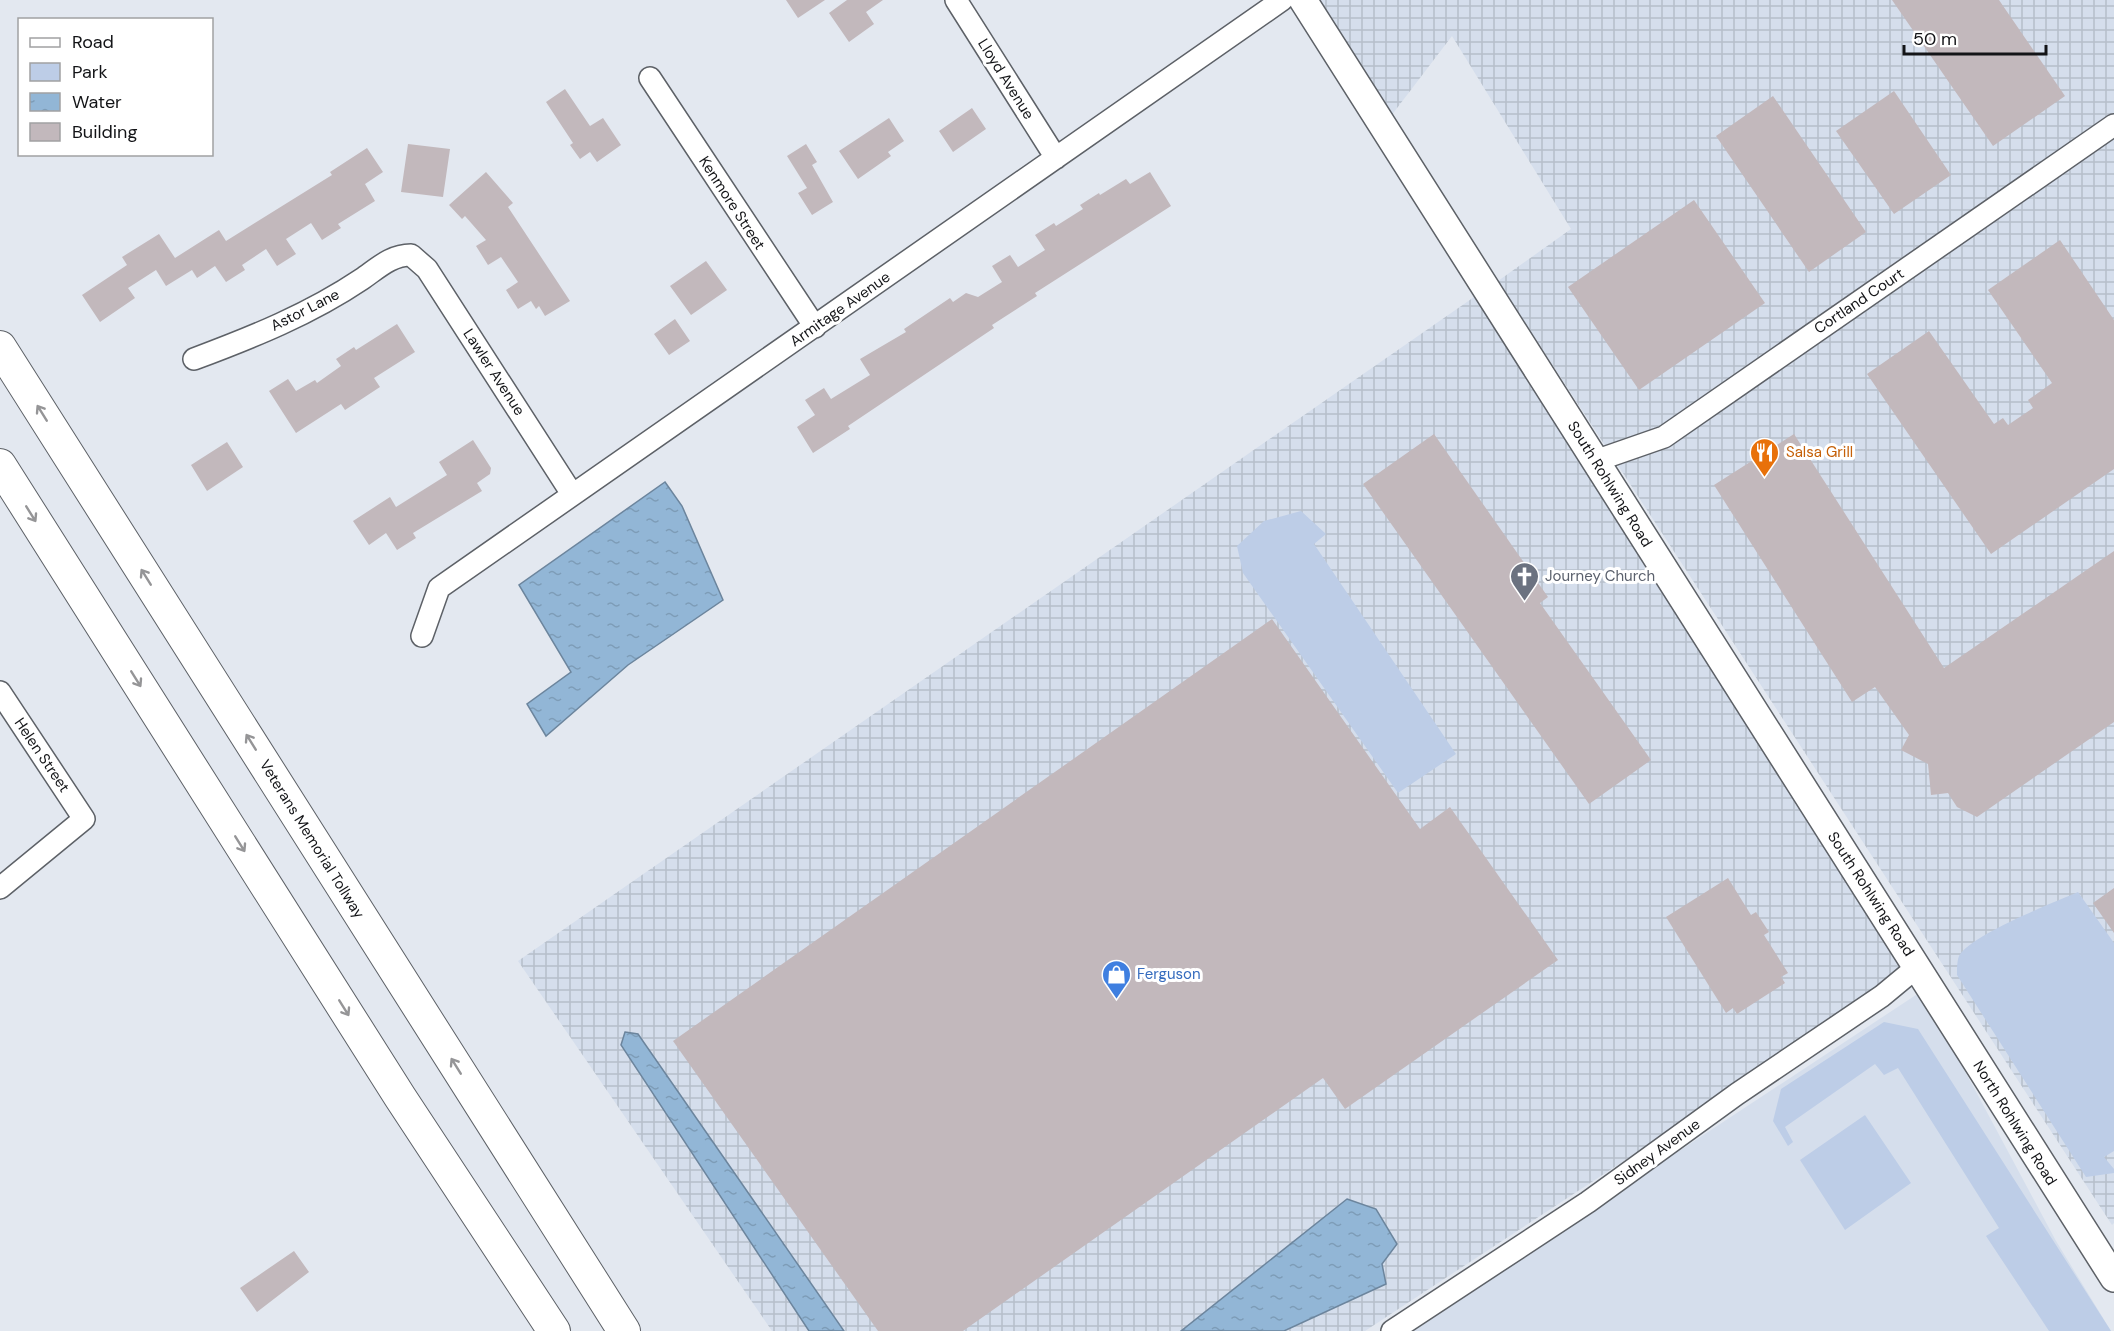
<svg xmlns="http://www.w3.org/2000/svg" width="2114" height="1331" font-family="'DM Sans',sans-serif">
<style>
.built{fill:#d5deec}
.industrial{fill:url(#industrial-grid)}
.green{fill:#bdcde7}
.water{fill:url(#water-ripples);stroke:#6c859d;stroke-width:1.5}
.building{fill:#c2b8bc}
.lines{fill:none;stroke-linecap:round;stroke-linejoin:round}
.minor-casing{stroke:#5d6167;stroke-width:24}
.major-casing{stroke:#5d6167;stroke-width:30}
.highway-casing{stroke:#5d6167;stroke-width:34}
.minor{stroke:#fff;stroke-width:21}
.major{stroke:#fff;stroke-width:27}
.highway{stroke:#fff;stroke-width:32}
.oneway{stroke:#959597}
.labels{text-anchor:middle;dominant-baseline:central;stroke-width:6;stroke-linejoin:round;paint-order:stroke}
.street-label{font-size:15px;fill:#131417;stroke:#fff}
.food-label{font-size:15px;fill:#c56008;stroke:#fff;text-anchor:start}
.worship-label{font-size:15px;fill:#5b616d;stroke:#fff;text-anchor:start}
.shop-label{font-size:15px;fill:#366cbe;stroke:#fff;text-anchor:start}
</style>
<defs>
<pattern id="industrial-grid" width="8" height="8" patternUnits="userSpaceOnUse" patternTransform="scale(1.5)"><rect width="8" height="8" fill="#d5deec"/><path d="M0 4h8M4 0v8" fill="none" stroke="#b6beca"/></pattern>
<pattern id="water-ripples" width="26" height="14" patternUnits="userSpaceOnUse" patternTransform="scale(1.5)"><rect width="26" height="14" fill="#92b6d6"/><path d="M2 4q2-2 4 0t4 0M15 11q2-2 4 0t4 0" fill="none" stroke="#7d9cb7"/></pattern>
</defs>
<rect width="100%" height="100%" fill="#e3e8f0"/>
<path class="built" d="M1922 991 2056 1241 2111 1331H1406Z"/>
<path class="industrial" d="M1317 0H2114V1223L2112 1225 1498 281 1571 229 1452 36 1391 116Z
M1477 295 1908 974 1365 1331H772L518 961Z"/>
<path class="green" d="M1301 511 1326 534 1314 544 1456 754 1398 793 1243 573 1237 546 1264 521Z
M2078 892 2114 943V1151L2104 1157 2114 1169V1173L2086 1177 1957 975C1957 969 1957 961 1959 956 1972 934 2053 903 2078 892Z
M1884 1022 1918 1029 2111 1331H2049L1986 1236 1999 1228 1898 1068 1884 1075 1875 1064 1785 1127 1793 1142 1788 1146 1773 1121 1781 1089Z
M1865 1115 1911 1183 1845 1230 1800 1160Z"/>
<path class="water" d="M665 482 682 506 723 600 628 665 546 736 527 704 571 672 519 585Z
M625 1032 638 1034 844 1331H809L621 1045Z
M1347 1199 1376 1209 1397 1244 1382 1264 1386 1284 1284 1331H1181Z"/>
<path class="building" d="M786 0H825L798 18Z
M847 0H883L866 12 874 24 849 42 829 13Z
M1892 0H1999L2065 96 1993 146Z
M565 89 590 126 603 118 621 145 597 162 590 152 580 159 570 145 573 143 546 102Z
M1894 91 1951 175 1894 214 1836 131Z
M1773 96 1866 232 1809 272 1716 136Z
M972 108 986 129 953 152 939 131Z
M889 118 904 141 888 152 891 156 858 179 839 151Z
M408 144 450 149 443 197 401 192Z
M806 144 817 162 812 165 833 202 812 215 798 193 807 188 787 156Z
M367 148 383 172 365 184 375 201 338 224 341 228 322 240 311 223 286 239 296 254 277 266 266 249 242 265 245 270 226 282 215 266 197 278 192 270 166 286 156 270 128 288 135 298 100 322 82 295 127 265 122 257 159 234 175 258 219 230 226 241 332 175 330 172Z
M486 172 513 203 508 207 570 301 545 316 539 306 536 309 531 301 518 309 506 290 518 282 501 257 488 265 476 246 486 240 465 216 462 219 449 205Z
M1150 172 1171 206 1035 293 1037 296 992 325 994 328 848 426 850 429 813 453 797 427 815 415 805 400 824 388 831 399 870 375 860 359 906 332 904 329 950 298 953 302 966 293 978 297 1002 282 992 266 1010 255 1018 267 1045 250 1035 235 1054 223 1056 226 1083 209 1080 205 1099 193 1100 195 1126 179 1130 184Z
M1694 200 1765 303 1639 390 1568 287Z
M2060 240 2114 320V469L1991 554 1867 374 1929 331 1994 424 2003 418 2008 425 2033 408 2028 400 2052 383 1988 290Z
M706 261 727 290 691 315 670 286Z
M675 319 690 341 669 355 654 334Z
M397 324 415 352 374 378 380 387 345 410 341 404 296 433 269 391 288 379 296 391 315 380 317 383 341 366 336 359 354 347 356 350Z
M1434 434 1548 597 1540 603 1651 760 1589 804 1363 484Z
M1794 434 1944 668 2114 551V722L1977 817 1957 807 1948 793 1931 795 1928 764 1901 750 1909 735 1875 687 1852 702 1714 485Z
M473 440 491 468 490 474 477 483 482 491 413 533 416 538 397 550 386 533 369 545 353 521 390 497 396 507 447 475 439 462Z
M227 442 243 467 207 491 191 465Z
M1272 619 1420 829 1450 807 1558 960 1345 1109 1323 1078 963 1331H878L673 1041Z
M1728 878 1751 915 1756 912 1769 932 1764 935 1788 973 1781 977 1785 983 1737 1014 1733 1008 1726 1013 1666 917Z
M2114 888V933L2093 903Z
M294 1251 309 1272 257 1312 240 1288Z"/>
<g class="lines">
<defs>
<path id="minor" d="M956 0 1056 158
M650 78 815 327
M194 359C253 337 310 314 362 279 378 268 391 255 411 255L427 269 572 494
M1595 461 1664 437 2114 125
M422 636 439 588 1282 0
M0 692 84 819 0 888
M1392 1331 1588 1202 1737 1094 1882 996 1917 967"/>
<path id="major" d="M1303 0 2114 1278"/>
<path id="highway" d="M0 347 624 1331
M0 465 400 1097 554 1331"/>
</defs>
<use href="#minor" class="minor-casing"/>
<use href="#major" class="major-casing"/>
<use href="#highway" class="highway-casing"/>
<use href="#minor" class="minor"/>
<use href="#major" class="major"/>
<use href="#highway" class="highway"/>
</g>
<defs><path id="oneway-shaft" d="M-6 0H5M1.5-3L5.5 0L1.5 3" fill="none" stroke-width="1.6" stroke-linecap="round" stroke-linejoin="round" transform="scale(1.5)"/></defs>
<g class="oneway">
<use href="#oneway-shaft" transform="translate(42 413) rotate(-122)"/>
<use href="#oneway-shaft" transform="translate(31 514) rotate(58)"/>
<use href="#oneway-shaft" transform="translate(146 577) rotate(-122)"/>
<use href="#oneway-shaft" transform="translate(136 679) rotate(58)"/>
<use href="#oneway-shaft" transform="translate(251 742) rotate(-122)"/>
<use href="#oneway-shaft" transform="translate(240 844) rotate(58)"/>
<use href="#oneway-shaft" transform="translate(344 1008) rotate(58)"/>
<use href="#oneway-shaft" transform="translate(456 1066) rotate(-122)"/>
</g>
<defs>
<symbol id="restaurant-pin" viewBox="-11 -11 22 30"><path d="M0 17L-7.5 6A9.5 9.5 0 1 1 7.5 6Z" fill="#e8710a" stroke="#fff"/><path d="M-5-6h1v4h1v-4h1v4h1v-4h1v5L-1.5 .5V6h-2V.5L-5-1ZM5-6V6H3V1.5H1.5Q1.5-4 5-6Z" fill="#fff"/></symbol>
<symbol id="church-pin" viewBox="-11 -11 22 30"><path d="M0 17L-7.5 6A9.5 9.5 0 1 1 7.5 6Z" fill="#6b7280" stroke="#fff"/><path d="M-1.2-6h2.4v3.5h3.3v2.4h-3.3V6h-2.4V-.1h-3.3v-2.4h3.3Z" fill="#fff"/></symbol>
<symbol id="shop-pin" viewBox="-11 -11 22 30"><path d="M0 17L-7.5 6A9.5 9.5 0 1 1 7.5 6Z" fill="#3f7fe0" stroke="#fff"/><path d="M-5-2.5h2.3a2.7 3.5 0 0 1 5.4 0H5L5.5 6h-11ZM-1.5-2.5h3a1.5 2.3 0 0 0-3 0Z" fill="#fff"/></symbol>
</defs>
<g fill-rule="evenodd">
<use href="#restaurant-pin" x="1748" y="436" width="33" height="45"/>
<use href="#church-pin" x="1508" y="560" width="33" height="45"/>
<use href="#shop-pin" x="1100" y="958" width="33" height="45"/>
</g>
<g class="labels">
<g class="street-label">
<text transform="translate(1006 79) rotate(58)">Lloyd Avenue</text>
<text transform="translate(732 203) rotate(57)">Kenmore Street</text>
<text transform="translate(1859 301) rotate(-34)">Cortland Court</text>
<text transform="translate(840 309) rotate(-35)">Armitage Avenue</text>
<text transform="translate(305 310) rotate(-27)">Astor Lane</text>
<text transform="translate(494 372) rotate(57)">Lawler Avenue</text>
<text transform="translate(1610 484) rotate(58)">South Rohlwing Road</text>
<text transform="translate(42 755) rotate(56)">Helen Street</text>
<text transform="translate(312 839) rotate(58)">Veterans Memorial Tollway</text>
<text transform="translate(1871 894) rotate(57)">South Rohlwing Road</text>
<text transform="translate(2015 1123) rotate(58)">North Rohlwing Road</text>
<text transform="translate(1657 1152) rotate(-36)">Sidney Avenue</text>
</g>
<g class="food-label">
<text x="1786" y="452">Salsa Grill</text>
</g>
<g class="worship-label">
<text x="1545" y="576">Journey Church</text>
</g>
<g class="shop-label">
<text x="1137" y="974">Ferguson</text>
</g>
</g>
<rect x="18" y="18" width="195" height="138" fill="#ffffff" stroke="#a1a1a2" stroke-width="1.5"/>
<rect x="30" y="38" width="30" height="9" fill="#ffffff" stroke="#a1a1a2" stroke-width="1.5"/>
<text x="72" y="48" font-size="18" fill="#131417">Road</text>
<rect x="30" y="63" width="30" height="18" fill="#bdcde7" stroke="#a1a1a2" stroke-width="1.5"/>
<text x="72" y="78" font-size="18" fill="#131417">Park</text>
<rect x="30" y="93" width="30" height="18" fill="url(#water-ripples)" stroke="#a1a1a2" stroke-width="1.5"/>
<text x="72" y="108" font-size="18" fill="#131417">Water</text>
<rect x="30" y="123" width="30" height="18" fill="#c2b8bc" stroke="#a1a1a2" stroke-width="1.5"/>
<text x="72" y="138" font-size="18" fill="#131417">Building</text>
<path d="M1904 45v9h142v-9" fill="none" stroke="#131417" stroke-width="3"/>
<text x="1913" y="45" font-size="18" fill="#131417" stroke="#ffffff" stroke-width="4.5" paint-order="stroke">50 m</text>
</svg>
